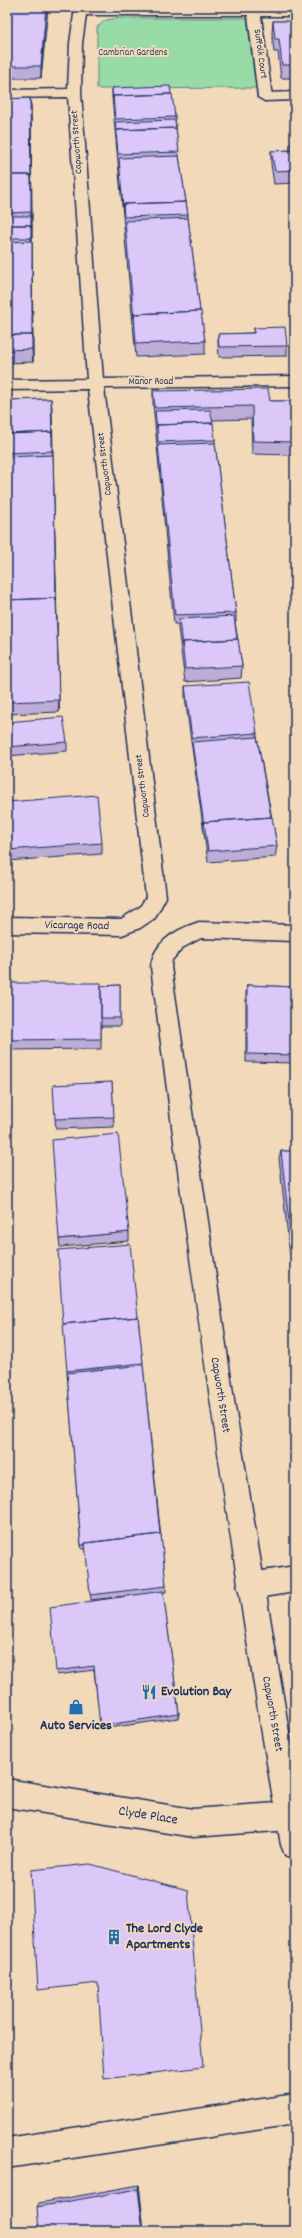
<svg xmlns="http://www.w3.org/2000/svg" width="302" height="2238" font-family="Dekko,sans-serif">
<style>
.green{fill:#98dba7;stroke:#5a8582}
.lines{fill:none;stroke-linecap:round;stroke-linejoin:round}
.service-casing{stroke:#1b2f5e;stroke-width:3}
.minor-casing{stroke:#1b2f5e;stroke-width:3}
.tertiary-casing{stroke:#1b2f5e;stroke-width:3}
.service{fill:#f2d9ba;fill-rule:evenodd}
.minor{fill:#f2d9ba;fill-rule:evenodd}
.tertiary{fill:#f2d9ba;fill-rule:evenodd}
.wall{fill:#bcacd6;stroke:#1b2f5e}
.shaded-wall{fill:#998cae;stroke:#1b2f5e}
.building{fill:#dbc8f9;stroke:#1b2f5e}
.labels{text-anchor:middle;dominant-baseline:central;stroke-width:4;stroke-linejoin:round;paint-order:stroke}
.far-park-label{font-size:10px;fill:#2e4969;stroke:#f2d9ba}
.far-street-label{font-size:10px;fill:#1b2f5e;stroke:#f2d9ba}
.street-label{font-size:12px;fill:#1b2f5e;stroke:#f2d9ba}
.near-poi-label{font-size:14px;font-weight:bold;fill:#1b2f5e;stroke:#f2d9ba;text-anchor:start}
.near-street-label{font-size:14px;fill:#1b2f5e;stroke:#f2d9ba}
</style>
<rect width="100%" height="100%" fill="#f2d9ba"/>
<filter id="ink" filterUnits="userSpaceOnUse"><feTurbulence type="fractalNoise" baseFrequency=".025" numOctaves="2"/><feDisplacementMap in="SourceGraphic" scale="8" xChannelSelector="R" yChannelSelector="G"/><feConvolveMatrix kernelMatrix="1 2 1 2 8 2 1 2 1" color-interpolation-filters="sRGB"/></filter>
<g filter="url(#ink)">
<path class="green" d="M121 18H247L256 88 97 89V27L106 20Z"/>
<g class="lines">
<defs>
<path id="service" d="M295 92V100L265 101 258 97 265 93Z
M295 2094V2124L7 2168V2138Z"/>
<path id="minor" d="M75 7 295 8V16H261L272 97 265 101 258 97 248 15H86L82 43 81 93 103 379 295 376V386L104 388 166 897 155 918 140 928 122 935 7 933V917L121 919 140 907 146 897 88 389 7 390V380L87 379 68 97 7 98V90L68 89 70 43Z
M295 1566V1592L250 1599 241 1595 237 1586 241 1577 250 1573Z
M7 1779 193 1809 290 1802 295 1804V1828L290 1830 193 1837 7 1807Z"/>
<path id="tertiary" d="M199 922 295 925V941L201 938 184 947 172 960 171 967 235 1407 295 1768V1859L285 1855 281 1845C230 1553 189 1261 151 967 153 942 177 929 199 922Z"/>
</defs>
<use href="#service" class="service-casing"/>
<use href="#minor" class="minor-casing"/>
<use href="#tertiary" class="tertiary-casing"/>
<use href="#service" class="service"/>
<use href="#minor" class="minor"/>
<use href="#tertiary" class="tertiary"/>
</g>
<path class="wall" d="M7 7H48L41 78H7Z
M273 21H295V78H281L278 52H274L272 33Z
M112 88 171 94 175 117 179 156 188 215V218L200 311 205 341V354L136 357 112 97Z
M30 98 31 107 33 362 7 363V99Z
M292 133H295V184V183L274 184 271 164V151L292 150 291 146Z
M294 299H295V336L293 312Z
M254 328 287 346V356L219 357 218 343V334L253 333Z
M153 391 270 401H295V455L252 454 251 419 212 420 215 440V443L236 613V622H235L242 666 241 678 185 682 178 628V624H174L153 404Z
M51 399 59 712 7 714V400Z
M185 686 257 733V737L277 846 275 857 208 862 185 698Z
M7 722 67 742V751L7 756Z
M7 802 102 843V854L7 861Z
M7 983 101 986 120 985V1026H101V1049L7 1050Z
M247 985 295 987V1063L246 1062V993Z
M112 1082 114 1127 56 1129 55 1119Z
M281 1151H295V1255H290L279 1158Z
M129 1232V1241L60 1247 59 1239Z
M295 1264V1293L291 1271 292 1265Z
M138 1317 166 1586V1592H163L179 1714 178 1718 101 1729 94 1670 57 1675 56 1671 134 1595 91 1600 86 1549H82L81 1545 67 1371Z
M139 2185 144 2231 37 2207 39 2203Z"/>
<path class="shaded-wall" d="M46 7H48L41 78V66Z
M30 98 31 107 33 362 32 349Z
M51 399 52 408 59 712V700Z
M139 2185 144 2231H143L138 2189Z"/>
<path class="building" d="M7 7H46L41 66H7Z
M273 21H295V65H282L279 39H275Z
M170 86 171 94 113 96V99L112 88Z
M172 94 175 117 115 119 113 96Z
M30 98 31 178V175H7V99Z
M175 120 176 128 116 130 117 134 115 122Z
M176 128 179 152 118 154 116 130Z
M292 133H295V149Z
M295 150V170L275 171 271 151Z
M179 156 186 202 123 204V208L119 158Z
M7 175H31V212L7 213Z
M186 202 188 215 124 217 123 204Z
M7 216H31V228V225H7Z
M188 218 200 311 134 314V318L125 221Z
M7 225H31V238H7Z
M32 241V338V335H7V242Z
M201 311 205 341 136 344 134 314Z
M285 327 287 346 219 347 218 334 254 333V328Z
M7 335H32V349L7 350Z
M268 389 270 401H295V442L253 441 252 406 155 408 153 391Z
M51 399 52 436V432L7 434V400Z
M210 410 213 423 157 425V428L155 411Z
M213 423 215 440 158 442 157 425Z
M52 432V451L7 453V434Z
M215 443 236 613 175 615 158 445Z
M53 455 56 601V598L7 600V457Z
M56 598 59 700 7 702V600Z
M234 616 237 639 182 642V646L179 619Z
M238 639 242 666 185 669 182 642Z
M249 682 257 733 192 738 185 686Z
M63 717 67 742 7 747V722Z
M257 737 271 817 204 822V825L192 742Z
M97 795 102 843 7 850V802Z
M272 817 277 846 208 851 204 822Z
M7 983H101V1039L7 1040Z
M120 985V1018H101V986Z
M247 985 295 987V1055L247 1054Z
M112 1082 114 1117 55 1119 53 1085Z
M118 1134 129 1232 59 1239 52 1140Z
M281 1151H295V1249H292Z
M130 1244 138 1317 63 1324 58 1250Z
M295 1264V1280L292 1265Z
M138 1317 143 1363 67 1371 63 1324Z
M143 1365 160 1534 85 1543V1545H81L67 1373Z
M161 1534 166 1586 90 1595 85 1543Z
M163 1591 179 1714 100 1726 94 1666 56 1671 50 1607Z
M90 1864 188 1890 203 2067 104 2079 98 1983 38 1990 31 1870Z
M138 2189 143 2231H39L37 2207Z"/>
</g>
<defs>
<symbol id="restaurant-bare" viewBox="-9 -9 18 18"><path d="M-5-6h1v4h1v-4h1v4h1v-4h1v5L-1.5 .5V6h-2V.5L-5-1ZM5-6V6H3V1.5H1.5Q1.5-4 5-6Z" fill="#1f6fb2" stroke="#f2d9ba" stroke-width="2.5" paint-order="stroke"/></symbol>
<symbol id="shop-bare" viewBox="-9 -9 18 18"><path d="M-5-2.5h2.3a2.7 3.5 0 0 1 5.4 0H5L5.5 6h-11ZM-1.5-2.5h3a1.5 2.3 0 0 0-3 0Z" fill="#1f6fb2" stroke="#f2d9ba" stroke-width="2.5" paint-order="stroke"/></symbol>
<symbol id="building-bare" viewBox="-9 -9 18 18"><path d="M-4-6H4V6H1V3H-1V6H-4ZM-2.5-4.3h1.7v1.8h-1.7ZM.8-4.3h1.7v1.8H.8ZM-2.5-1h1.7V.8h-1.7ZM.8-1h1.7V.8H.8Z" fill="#1f6fb2" stroke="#f2d9ba" stroke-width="2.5" paint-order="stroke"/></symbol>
</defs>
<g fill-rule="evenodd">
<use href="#restaurant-bare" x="138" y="1681" width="22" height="22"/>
<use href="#shop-bare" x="65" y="1696" width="22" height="22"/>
<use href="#building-bare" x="103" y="1926" width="22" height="22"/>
</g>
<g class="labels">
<g class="far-park-label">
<text x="133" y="53">Cambrian Gardens</text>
</g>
<g class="far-street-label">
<text transform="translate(260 54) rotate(82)">Suffolk Court</text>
<text transform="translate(77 142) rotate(-94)">Capworth Street</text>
<text x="151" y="382">Manor Road</text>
<text transform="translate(105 464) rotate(-97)">Capworth Street</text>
<text transform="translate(143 786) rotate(-97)">Capworth Street</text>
</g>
<g class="street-label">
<text transform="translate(77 926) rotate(1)">Vicarage Road</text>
<text transform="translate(220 1395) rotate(81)">Capworth Street</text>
<text transform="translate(272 1714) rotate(80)">Capworth Street</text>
</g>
<g class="near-poi-label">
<text x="161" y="1692">Evolution Bay</text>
<text x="76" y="1726" text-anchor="middle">Auto Services</text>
<text x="126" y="1929">The Lord Clyde<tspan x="126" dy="16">Apartments</tspan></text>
</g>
<g class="near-street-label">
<text transform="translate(148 1816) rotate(9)">Clyde Place</text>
</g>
</g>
<rect width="302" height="2238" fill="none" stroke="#f2d9ba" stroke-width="24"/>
<rect x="12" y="12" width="278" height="2214" fill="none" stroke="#1b2f5e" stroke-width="1.5" filter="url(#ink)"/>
</svg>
